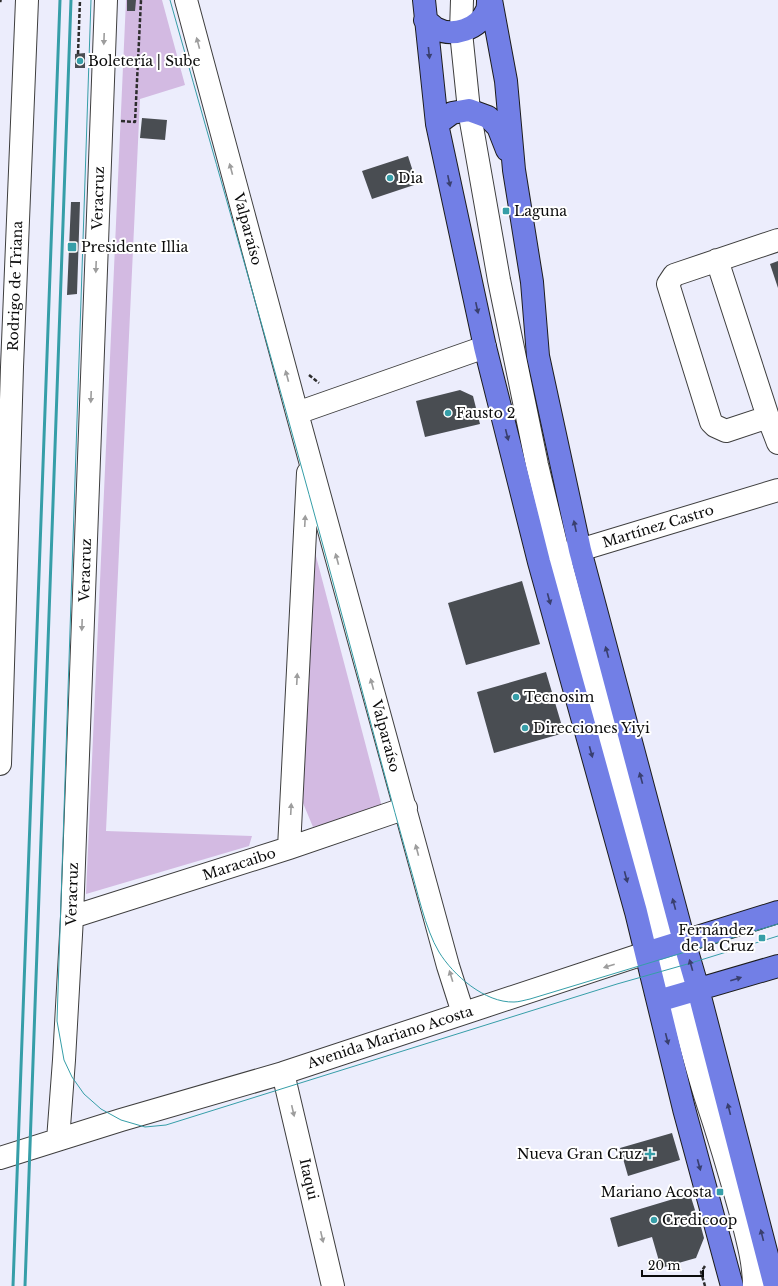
<svg xmlns="http://www.w3.org/2000/svg" width="778" height="1286" font-family="'Libre Baskerville',serif">
<style>
.green{fill:#d3bae2}
.building{fill:#494d52}
.lines{fill:none;stroke-linecap:round;stroke-linejoin:round}
.minor-casing{stroke:#3e3e3e;stroke-width:24}
.major-casing{stroke:#1c1c1c;stroke-width:24}
.path{stroke:#2d2d2d;stroke-width:2.5;stroke-dasharray:4 2;stroke-linecap:butt}
.minor{stroke:#fff;stroke-width:22}
.major{stroke:#727fe6;stroke-width:22}
.tram{stroke:#369ea8;stroke-width:1}
.rail{stroke:#369ea8;stroke-width:3}
.oneway{fill:#9d9d9d}
.oneway2{fill:#393f6e}
.poi-dot{fill:#369ea8;stroke:#fff;stroke-width:1.5}
.labels{text-anchor:middle;dominant-baseline:central;stroke-width:4;stroke-linejoin:round;paint-order:stroke}
.poi-label{font-size:14px;fill:#0b0b0b;stroke:#fff;text-anchor:start}
.street-label{font-size:14px;fill:#0b0b0b;stroke:#fff}
</style>
<rect width="100%" height="100%" fill="#ecedfc"/>
<path class="green" d="M126 0H162L185 85 140 99 106 831 252 836 249 846 86 894Z
M312 541 382 807 313 827 303 803Z"/>
<path class="building" d="M127 0H136L135 11H127Z
M85 53V68H75V54Z
M142 118 167 120 165 140 140 138Z
M408 156 417 184 372 199 362 171Z
M71 202H80L77 294 67 295Z
M778 261V288L770 264Z
M460 390 473 396 480 424 425 437 416 401Z
M522 581 540 644 466 665 448 603Z
M546 672 564 733 494 753 477 692Z
M672 1133 680 1160 628 1176 620 1148Z
M690 1194 699 1223 687 1227 700 1223 704 1238 696 1258 661 1268 652 1237 618 1247 610 1218Z"/>
<g class="lines">
<defs>
<path id="minor" d="M186 0 297 413 448 966 463 1013
M462 0 461 32 469 110 499 280 537 465 559 556 666 947C678 997 690 1046 705 1095 718 1134 730 1174 741 1214 747 1238 754 1262 754 1286
M717 260 768 417 778 443
M297 413 485 347
M768 417 726 431 715 426 711 422 668 284 674 275 778 240
M563 555 778 490
M0 764 12 367 27 0
M289 848 308 473
M72 917 289 848 406 808
M283 1073 333 1286
M58 1140 64 1060 72 917 106 0
M0 1158 121 1120 283 1073 646 953"/>
<path id="major" d="M424 0 437 124 485 347 539 562 636 912 684 1109 732 1286
M491 0 506 81 514 170 532 282 538 356 580 550 684 941 698 989 775 1286
M425 20C429 22 432 26 435 28 453 38 479 29 487 10 488 7 488 3 488 0
M437 124 452 113 469 110 488 117 498 127 507 150
M646 953 778 912
M658 1001 778 966"/>
</defs>
<use href="#minor" class="minor-casing"/>
<use href="#major" class="major-casing"/>
<path class="path" d="M0 2 1 0
M78 54 80 0
M121 121 135 122 141 0
M309 375 319 383
M705 1266 701 1272 705 1286"/>
<use href="#minor" class="minor"/>
<use href="#major" class="major"/>
<path class="tram" d="M91 0 57 1021 64 1060 72 1077 84 1094 101 1109 121 1120 145 1127 166 1125 617 984 691 963 778 936
M170 0C232 220 295 439 354 660 372 728 390 796 409 863 417 889 425 929 439 952 453 975 485 1003 514 1002 519 1002 525 1000 530 999L778 924"/>
<path class="rail" d="M13 1286 60 0
M25 1286 71 0"/>
</g>
<defs><path id="oneway-solid" d="M-6-.8H1V-3.2L6.5 0L1 3.2V.8H-6Z"/></defs>
<g class="oneway">
<use href="#oneway-solid" transform="translate(104 39) rotate(92)"/>
<use href="#oneway-solid" transform="translate(198 43) rotate(-105)"/>
<use href="#oneway-solid" transform="translate(231 169) rotate(-105)"/>
<use href="#oneway-solid" transform="translate(96 267) rotate(92)"/>
<use href="#oneway-solid" transform="translate(287 376) rotate(-105)"/>
<use href="#oneway-solid" transform="translate(91 397) rotate(92)"/>
<use href="#oneway-solid" transform="translate(305 521) rotate(-87)"/>
<use href="#oneway-solid" transform="translate(337 559) rotate(-105)"/>
<use href="#oneway-solid" transform="translate(82 625) rotate(92)"/>
<use href="#oneway-solid" transform="translate(297 679) rotate(-87)"/>
<use href="#oneway-solid" transform="translate(372 684) rotate(-105)"/>
<use href="#oneway-solid" transform="translate(291 809) rotate(-87)"/>
<use href="#oneway-solid" transform="translate(417 850) rotate(-105)"/>
<use href="#oneway-solid" transform="translate(609 966) rotate(162)"/>
<use href="#oneway-solid" transform="translate(451 976) rotate(-107)"/>
<use href="#oneway-solid" transform="translate(293 1111) rotate(77)"/>
<use href="#oneway-solid" transform="translate(322 1237) rotate(77)"/>
</g>
<g class="oneway2">
<use href="#oneway-solid" transform="translate(429 53) rotate(84)"/>
<use href="#oneway-solid" transform="translate(449 181) rotate(78)"/>
<use href="#oneway-solid" transform="translate(477 308) rotate(78)"/>
<use href="#oneway-solid" transform="translate(507 435) rotate(76)"/>
<use href="#oneway-solid" transform="translate(575 526) rotate(-102)"/>
<use href="#oneway-solid" transform="translate(549 599) rotate(75)"/>
<use href="#oneway-solid" transform="translate(607 652) rotate(-105)"/>
<use href="#oneway-solid" transform="translate(591 752) rotate(75)"/>
<use href="#oneway-solid" transform="translate(641 778) rotate(-105)"/>
<use href="#oneway-solid" transform="translate(626 877) rotate(75)"/>
<use href="#oneway-solid" transform="translate(674 904) rotate(-105)"/>
<use href="#oneway-solid" transform="translate(691 965) rotate(-106)"/>
<use href="#oneway-solid" transform="translate(736 979) rotate(-17)"/>
<use href="#oneway-solid" transform="translate(667 1039) rotate(76)"/>
<use href="#oneway-solid" transform="translate(729 1109) rotate(-104)"/>
<use href="#oneway-solid" transform="translate(699 1165) rotate(75)"/>
<use href="#oneway-solid" transform="translate(762 1235) rotate(-104)"/>
</g>
<g class="poi-dot">
<circle cx="80" cy="61" r="4"/>
<circle cx="390" cy="178" r="4"/>
<rect x="502" y="207" width="8" height="8" rx="2"/>
<rect x="67" y="242" width="10" height="10" rx="2"/>
<circle cx="448" cy="413" r="4"/>
<circle cx="516" cy="697" r="4"/>
<circle cx="525" cy="728" r="4"/>
<rect x="758" y="934" width="8" height="8" rx="2"/>
<path d="M648 1148h4v4h4v4h-4v4h-4v-4h-4v-4h4z"/>
<rect x="716" y="1188" width="8" height="8" rx="2"/>
<circle cx="654" cy="1220" r="4"/>
</g>
<g class="labels">
<g class="poi-label">
<text x="88" y="61">Boletería | Sube</text>
<text x="398" y="178">Dia</text>
<text x="514" y="211">Laguna</text>
<text x="81" y="247">Presidente Illia</text>
<text x="456" y="413">Fausto 2</text>
<text x="524" y="697">Tecnosim</text>
<text x="533" y="728">Direcciones Yiyi</text>
<text x="754" y="930" text-anchor="end">Fernández<tspan x="754" dy="16">de la Cruz</tspan></text>
<text x="642" y="1154" text-anchor="end">Nueva Gran Cruz</text>
<text x="712" y="1192" text-anchor="end">Mariano Acosta</text>
<text x="662" y="1220">Credicoop</text>
</g>
<g class="street-label">
<text transform="translate(98 198) rotate(-88)">Veracruz</text>
<text transform="translate(248 229) rotate(75)">Valparaíso</text>
<text transform="translate(15 286) rotate(-88)">Rodrigo de Triana</text>
<text transform="translate(658 526) rotate(-17)">Martínez Castro</text>
<text transform="translate(85 570) rotate(-88)">Veracruz</text>
<text transform="translate(386 736) rotate(75)">Valparaíso</text>
<text transform="translate(239 864) rotate(-18)">Maracaibo</text>
<text transform="translate(72 894) rotate(-88)">Veracruz</text>
<text transform="translate(390 1037) rotate(-18)">Avenida Mariano Acosta</text>
<text transform="translate(309 1179) rotate(77)">Itaqui</text>
</g>
</g>
<path d="M642 1270v6h61v-6" fill="none" stroke="#0b0b0b" stroke-width="2"/>
<text x="648" y="1270" font-size="12" fill="#0b0b0b" stroke="#ffffff" stroke-width="3" paint-order="stroke">20 m</text>
</svg>
